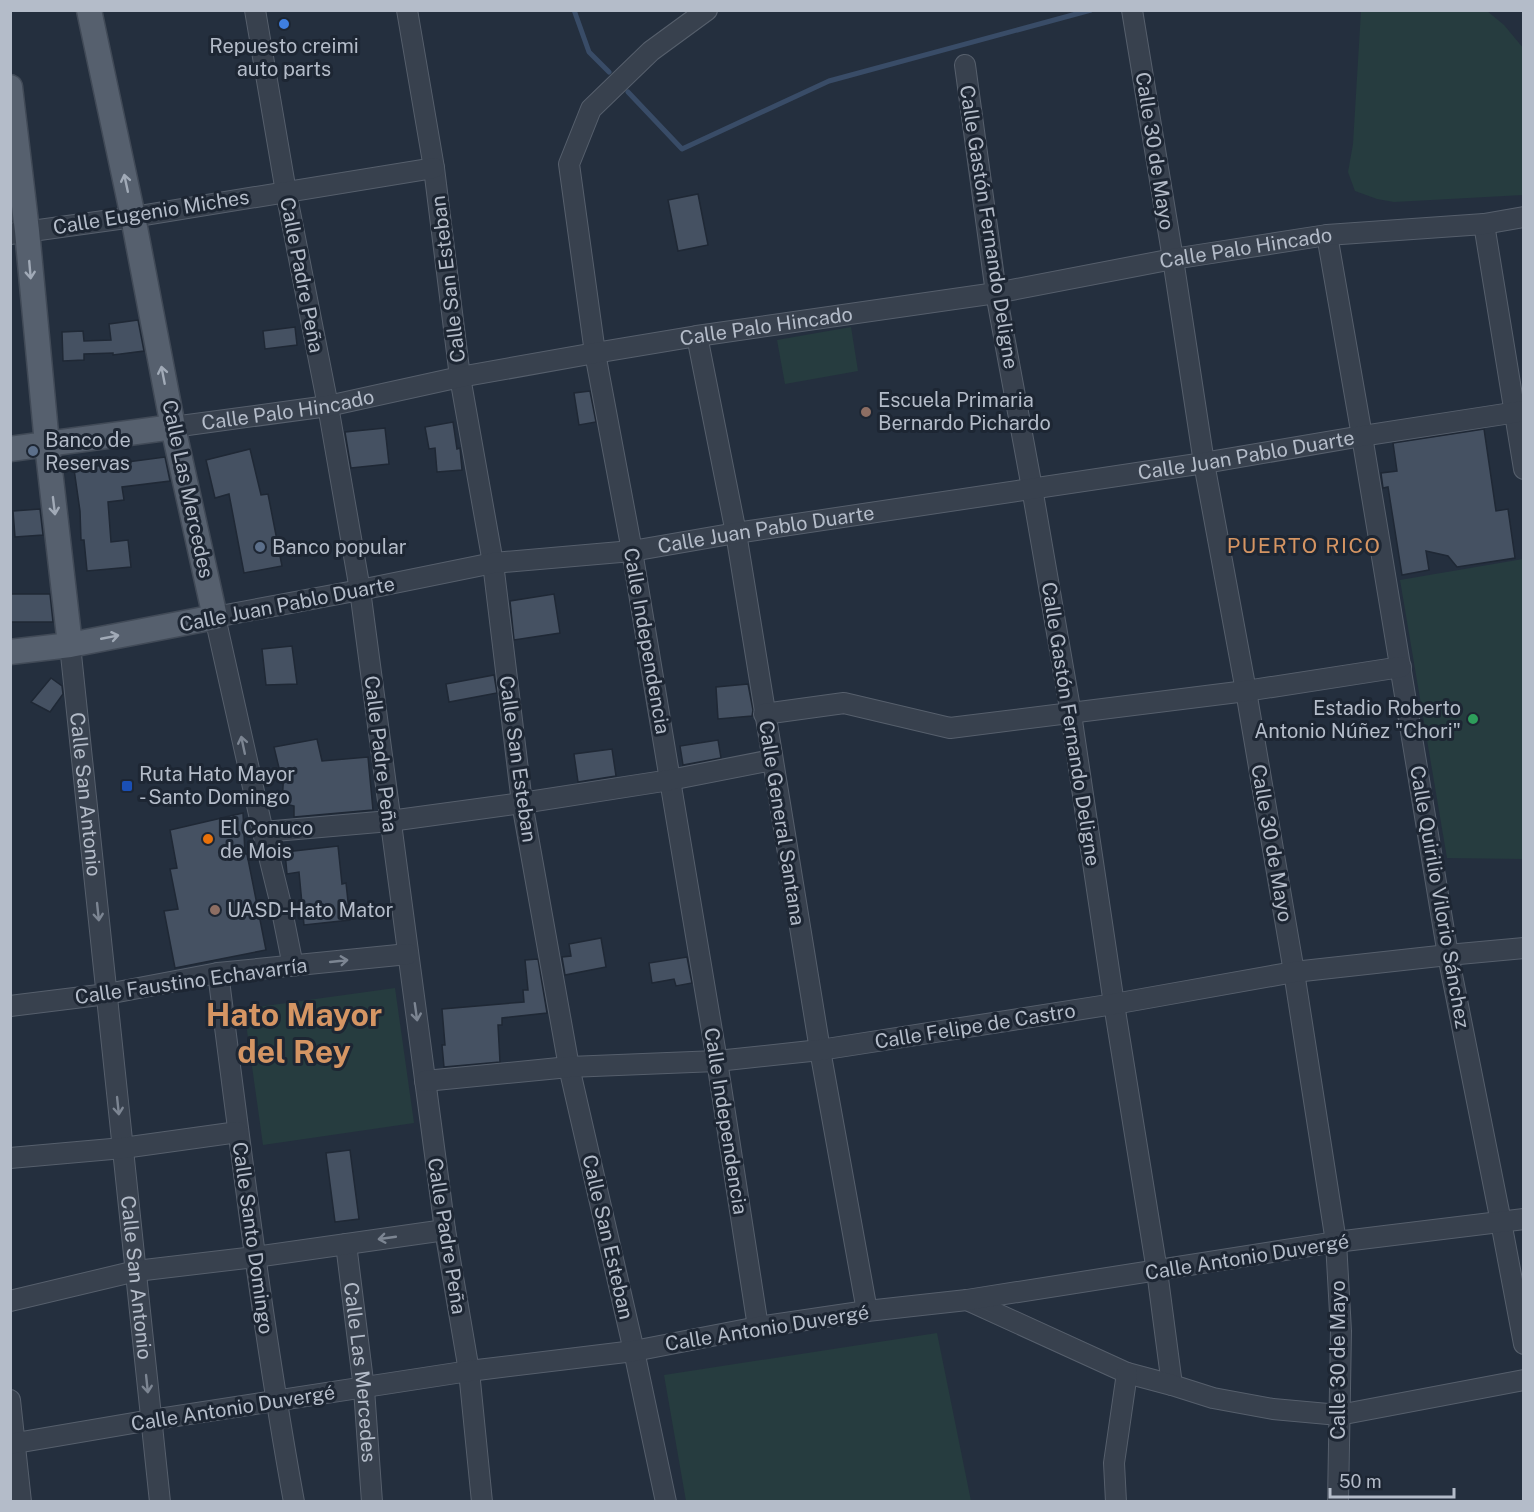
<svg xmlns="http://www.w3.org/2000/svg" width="1534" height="1512" font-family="'Public Sans',sans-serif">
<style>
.green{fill:#263c3f}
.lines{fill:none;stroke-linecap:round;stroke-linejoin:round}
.stream{stroke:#394c67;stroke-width:5}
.building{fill:#455162;stroke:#1f2835;stroke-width:1.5}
.minor-casing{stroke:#565f6c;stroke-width:22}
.major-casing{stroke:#414a57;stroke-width:27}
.minor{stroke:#38414e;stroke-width:20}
.major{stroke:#56606e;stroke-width:24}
.oneway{stroke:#a1aab7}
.oneway2{stroke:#7c8592}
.shop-dot{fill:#3f7fe0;stroke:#1d2633;stroke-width:2}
.education-dot{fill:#8d6e63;stroke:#1d2633;stroke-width:2}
.service-dot{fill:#5c6f8a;stroke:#1d2633;stroke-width:2}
.leisure-dot{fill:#2e9e5b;stroke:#1d2633;stroke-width:2}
.transit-dot{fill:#1a4fb4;stroke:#1d2633;stroke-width:2}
.food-dot{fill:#e8710a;stroke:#1d2633;stroke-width:2}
.labels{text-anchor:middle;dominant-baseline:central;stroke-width:6;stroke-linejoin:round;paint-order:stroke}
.poi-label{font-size:20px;fill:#b4bcc9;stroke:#1d2633;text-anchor:start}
.street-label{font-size:20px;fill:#b4bcc9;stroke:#1d2633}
.neighbourhood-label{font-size:21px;letter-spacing:1.5px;fill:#d59563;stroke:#1d2633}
.town-label{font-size:32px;font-weight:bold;fill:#d59563;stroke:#1d2633}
</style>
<rect width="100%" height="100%" fill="#242f3e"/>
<path class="green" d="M1361 11H1487L1504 25 1524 49 1523 195 1394 202 1377 199 1355 191 1348 172 1353 144Z
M851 327 858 371 785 384 777 340Z
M1523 559V859L1447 858 1400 580Z
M395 988 414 1123 263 1145 244 1009Z
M937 1333 971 1501H686L664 1375Z"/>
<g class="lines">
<path class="stream" d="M574 10 589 52 609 72
M628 92 682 149 829 81 1091 10"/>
</g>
<path class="building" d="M698 194 708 245 678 251 668 200Z
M138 320 144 351 113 355V353L84 354V360L63 361 62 332 83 331 84 341 111 340 109 324Z
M295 327 297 345 265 349 263 331Z
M590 391 596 422 579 425 574 393Z
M453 422 457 449 460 448 462 470 437 472 435 448 429 449 425 427Z
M385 428 389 464 351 468 345 432Z
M1484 429 1496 511 1508 509 1515 558 1457 567 1448 556 1426 551 1429 570 1402 575 1388 487 1383 488 1381 473 1397 471 1393 443Z
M250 449 261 495 268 494 282 566 244 573 229 494 215 498 206 460Z
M165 457 170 481 122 487 124 500 108 502 111 542 128 540 131 567 87 571 84 540H81L80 511 74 469Z
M40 509 43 535 15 537 13 511Z
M10 594H50L53 622H10Z
M554 594 560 633 514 640 510 601Z
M292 646 297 684 266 685 262 649Z
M494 675 497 693 449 702 446 684Z
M51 678 62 686 63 694 50 712 31 702Z
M748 684 753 710 752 716 718 719 716 687Z
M317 739 322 761 368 757 373 810 294 817V806L282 803 284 771 280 772 274 747Z
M718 740 721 758 683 765 680 746Z
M612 749 616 776 578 782 574 754Z
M243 813 245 854H247L266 950 175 968 164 911 178 909 170 869 177 868 170 830Z
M338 846 342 884 346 883 350 920 304 925 299 872 287 874 285 852Z
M601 938 606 967 565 975 562 957 571 956 569 944Z
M687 957 692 983 676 986 674 979 652 983 649 963Z
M538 959 547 1013 502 1018V1025H498L500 1062 444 1067 442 1045H445L442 1009 524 1002 523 990H528L525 960Z
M350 1150 359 1219 335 1222 326 1153Z"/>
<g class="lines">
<defs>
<g id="minor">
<path d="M255 10 286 192 328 406 360 590 445 1230 469 1371 482 1502"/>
<path d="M407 10 434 168 460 377 493 563 522 803 569 1067 634 1351 666 1502"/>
<path d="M707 10 651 51 591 109 569 164 595 353 632 551 670 780 717 1061 758 1327"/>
<path d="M1132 10 1173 259 1204 463 1246 691 1294 972 1336 1242 1341 1331 1338 1502"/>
<path d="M965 65 996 293 1032 488 1071 714 1114 1004 1157 1271 1172 1385"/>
<path d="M1484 224 1524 469"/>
<path d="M10 234 133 217 434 168"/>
<path d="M1327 235 1362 436 1448 955 1501 1222 1524 1344"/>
<path d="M697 336 736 533 820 1050 867 1311"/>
<path id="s1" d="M173 427 328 406 460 377 595 353 697 336 996 293 1173 259 1327 235 1484 224 1524 217"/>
<path id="s2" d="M70 645 160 1502"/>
<path d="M764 714 844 703 950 728 1246 691 1401 667"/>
<path d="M263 832 390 821 522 803 670 780 772 760"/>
<path id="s3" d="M293 966 280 901 263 832 215 617 360 590 493 563 632 551 736 533 1204 463 1362 436 1524 411"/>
<path d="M218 973C241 1150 262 1326 294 1502"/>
<path d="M10 1006 107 994 218 973 408 954"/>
<path d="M425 1081 569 1067 717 1061 820 1050 1114 1004 1294 972 1448 955 1524 948"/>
<path d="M10 1158 123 1148 238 1132"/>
<path id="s4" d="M346 1244 364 1389 372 1502"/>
<path d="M967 1300 1127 1373 1172 1385 1213 1398 1273 1409 1339 1415 1524 1380"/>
<path d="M10 1301 136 1271 255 1257 445 1230"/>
<path d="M10 1400 21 1502"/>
<path d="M10 1444 151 1420 469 1371 634 1351 758 1327 867 1311 967 1300 1336 1242 1524 1219"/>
<path d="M1116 1502 1114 1463 1127 1373"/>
</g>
<path id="major" d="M10 87 27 231 47 444 70 645
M10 449 173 427
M10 652 70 645 215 617 173 427 133 217 89 10"/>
</defs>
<use href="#minor" class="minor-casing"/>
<use href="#major" class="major-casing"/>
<use href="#minor" class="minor"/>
<use href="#major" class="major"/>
</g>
<defs><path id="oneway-shaft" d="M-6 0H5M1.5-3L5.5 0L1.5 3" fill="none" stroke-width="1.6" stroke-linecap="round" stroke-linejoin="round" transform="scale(1.5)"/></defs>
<g class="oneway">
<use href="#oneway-shaft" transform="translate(126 183) rotate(-102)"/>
<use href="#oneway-shaft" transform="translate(30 270) rotate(85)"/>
<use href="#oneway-shaft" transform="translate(163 375) rotate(-101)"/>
<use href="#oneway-shaft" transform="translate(54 506) rotate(83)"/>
<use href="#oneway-shaft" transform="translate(110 637) rotate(-11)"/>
</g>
<g class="oneway2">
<use href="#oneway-shaft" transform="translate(243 745) rotate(-102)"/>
<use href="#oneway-shaft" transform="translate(98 912) rotate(84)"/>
<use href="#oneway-shaft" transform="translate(339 961) rotate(-6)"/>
<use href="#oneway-shaft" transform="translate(416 1012) rotate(82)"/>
<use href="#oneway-shaft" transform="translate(118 1106) rotate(84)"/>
<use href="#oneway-shaft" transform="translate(387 1238) rotate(172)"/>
<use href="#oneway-shaft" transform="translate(147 1384) rotate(84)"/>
</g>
<circle class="shop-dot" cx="284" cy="24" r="6"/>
<g class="education-dot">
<circle cx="866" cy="412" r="6"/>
<circle cx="215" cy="910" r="6"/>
</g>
<g class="service-dot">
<circle cx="33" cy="451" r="6"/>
<circle cx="260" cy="547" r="6"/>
</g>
<circle class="leisure-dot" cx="1473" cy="719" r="6"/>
<rect class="transit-dot" x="121" y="780" width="12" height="12" rx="3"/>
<circle class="food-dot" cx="208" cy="839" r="6"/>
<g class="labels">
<g class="poi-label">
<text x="284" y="46" text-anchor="middle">Repuesto creimi<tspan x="284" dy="23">auto parts</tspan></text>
<text x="878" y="400">Escuela Primaria<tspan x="878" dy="23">Bernardo Pichardo</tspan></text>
<text x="45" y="440">Banco de<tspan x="45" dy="23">Reservas</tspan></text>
<text x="272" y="547">Banco popular</text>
<text x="1461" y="708" text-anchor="end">Estadio Roberto<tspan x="1461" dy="23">Antonio Núñez "Chori"</tspan></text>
<text x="139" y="774">Ruta Hato Mayor<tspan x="139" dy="23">- Santo Domingo</tspan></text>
<text x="220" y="828">El Conuco<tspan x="220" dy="23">de Mois</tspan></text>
<text x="227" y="910">UASD-Hato Mator</text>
</g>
<g class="street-label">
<text transform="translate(1155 151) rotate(81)">Calle 30 de Mayo</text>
<text transform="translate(151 212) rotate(-9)">Calle Eugenio Miches</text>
<text transform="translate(989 227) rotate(81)">Calle Gastón Fernando Deligne</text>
<text stroke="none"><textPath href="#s1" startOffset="1088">Calle Palo Hincado</textPath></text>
<text transform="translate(302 275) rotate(79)">Calle Padre Peña</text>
<text transform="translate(448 279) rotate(-97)">Calle San Esteban</text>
<text stroke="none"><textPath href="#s1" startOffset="602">Calle Palo Hincado</textPath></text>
<text stroke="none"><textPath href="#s1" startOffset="116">Calle Palo Hincado</textPath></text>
<text stroke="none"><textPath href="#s3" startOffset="1402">Calle Juan Pablo Duarte</textPath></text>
<text transform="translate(188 489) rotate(78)">Calle Las Mercedes</text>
<text stroke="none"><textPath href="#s3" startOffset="916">Calle Juan Pablo Duarte</textPath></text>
<text transform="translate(287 604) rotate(-11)">Calle Juan Pablo Duarte</text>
<text transform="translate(647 641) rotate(80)">Calle Independencia</text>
<text transform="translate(1071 724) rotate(81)">Calle Gastón Fernando Deligne</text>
<text transform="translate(381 754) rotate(83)">Calle Padre Peña</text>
<text transform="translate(518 759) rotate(82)">Calle San Esteban</text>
<text stroke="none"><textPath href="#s2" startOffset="150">Calle San Antonio</textPath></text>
<text transform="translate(782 823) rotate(81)">Calle General Santana</text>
<text transform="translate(1272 843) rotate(80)">Calle 30 de Mayo</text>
<text transform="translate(1440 897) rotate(80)">Calle Quirilio Vilorio Sánchez</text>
<text transform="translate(191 981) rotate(-8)">Calle Faustino Echavarría</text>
<text transform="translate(975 1026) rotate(-9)">Calle Felipe de Castro</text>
<text transform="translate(726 1121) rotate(81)">Calle Independencia</text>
<text transform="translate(447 1236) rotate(81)">Calle Padre Peña</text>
<text transform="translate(608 1237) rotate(77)">Calle San Esteban</text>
<text transform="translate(253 1238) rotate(82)">Calle Santo Domingo</text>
<text transform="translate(1247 1257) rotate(-9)">Calle Antonio Duvergé</text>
<text stroke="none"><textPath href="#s2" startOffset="636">Calle San Antonio</textPath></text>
<text transform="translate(767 1328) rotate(-9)">Calle Antonio Duvergé</text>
<text transform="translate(1338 1360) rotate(-90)">Calle 30 de Mayo</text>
<text stroke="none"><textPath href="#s4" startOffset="129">Calle Las Mercedes</textPath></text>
<text transform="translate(233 1408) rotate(-9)">Calle Antonio Duvergé</text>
</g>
<g class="neighbourhood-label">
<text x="1304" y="545">PUERTO RICO</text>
</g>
<g class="town-label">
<text x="294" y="1014">Hato Mayor<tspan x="294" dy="37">del Rey</tspan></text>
</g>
</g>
<rect width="1534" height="1512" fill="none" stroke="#b4bcc9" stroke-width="24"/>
<path d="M1330 1488v9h124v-9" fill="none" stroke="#b4bcc9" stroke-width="3"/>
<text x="1339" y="1488" font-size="18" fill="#b4bcc9" stroke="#1d2633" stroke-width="4.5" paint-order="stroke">50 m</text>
</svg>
